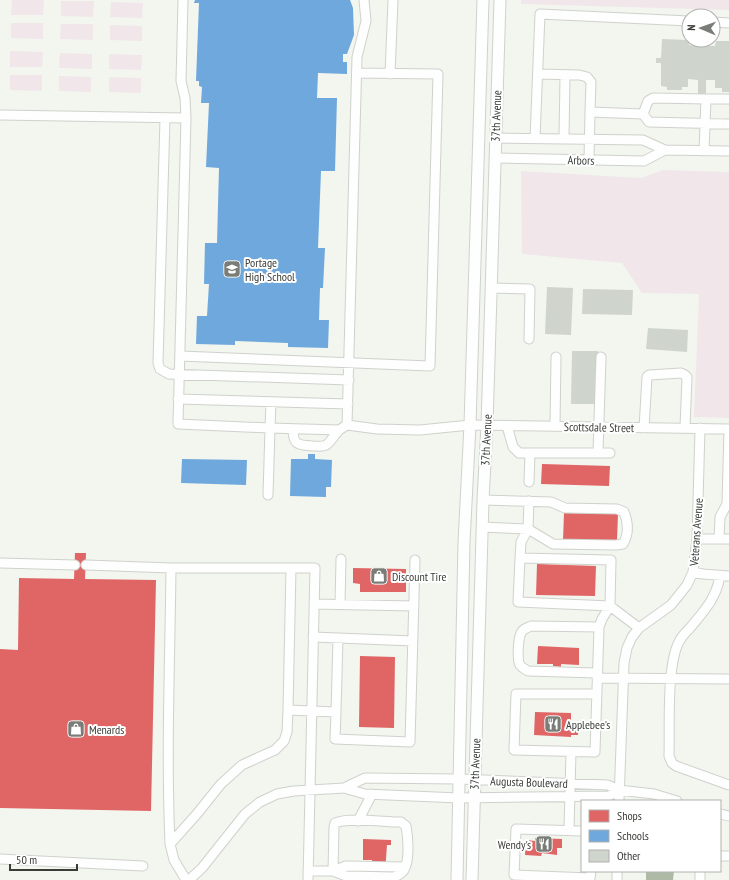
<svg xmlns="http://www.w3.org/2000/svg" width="729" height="880" font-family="'PT Sans Narrow',sans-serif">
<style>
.green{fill:#f1e7eb}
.water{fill:#aebaa6}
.shops{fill:#e06666}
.schools{fill:#6fa8dc}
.building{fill:#cfd4cc}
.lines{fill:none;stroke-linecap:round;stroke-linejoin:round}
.minor-casing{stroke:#cfd2cc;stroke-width:11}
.major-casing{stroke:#cfd2cc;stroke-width:13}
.minor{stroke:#fdfefd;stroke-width:9}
.major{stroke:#fdfefd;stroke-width:11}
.labels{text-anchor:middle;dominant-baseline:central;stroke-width:4;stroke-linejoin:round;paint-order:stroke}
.street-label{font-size:12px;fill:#393c37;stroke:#fff}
.poi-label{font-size:12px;fill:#393c37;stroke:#fff;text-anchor:start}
</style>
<rect width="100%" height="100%" fill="#f2f6ef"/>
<path class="green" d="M12 0H44L43 15H11Z
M521 0H729V10L521 4Z
M61 1H94L93 17 61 16Z
M111 2 143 3 142 18 110 17Z
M11 23H43V39L11 38Z
M61 24H93V40L60 39Z
M110 25 142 26V41L110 40Z
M10 51 43 52 42 67H10Z
M60 53 92 54V69L59 68Z
M109 54 142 55 141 70 109 69Z
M10 75H42V91L10 90Z
M59 76 91 77V92L59 91Z
M109 77 141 78V93L109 92Z
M663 170 729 172V418L694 417 699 294 642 293 622 263 522 254 521 171 641 178Z"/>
<path class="water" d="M646 871H674L673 880H646Z"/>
<path class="shops" d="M542 464 610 466 609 486 541 484Z
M564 513 618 514 617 541 563 540Z
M75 553H86L85 579 156 580 151 811 0 808V649L18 650 19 578 74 579Z
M537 564 596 566 595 596 536 595Z
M353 568 406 569V592H360V584L353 583Z
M538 646 579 648V665L561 664V667L553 666V664H537Z
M360 656 395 657 394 728 359 727Z
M535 712 571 713V722H572V725H578V735H571V737L534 735Z
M535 838 562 839V848H557V855L542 853 541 856 525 855 526 840 535 841Z
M363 839 391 840V845H387L385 873H371L372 860H363Z"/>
<path class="schools" d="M195 0H350L353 8 354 35 347 54H343V62H347V74L318 73 317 98H337L335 171H321L318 248H325L323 288H320L319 320H329L328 348 288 347V343L235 341V345L196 344 197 316H207L209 284H204L205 243H217L219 168 206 167 209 103H201L202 87 199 86V81H196L199 3H194Z
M308 454H315V459L332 460 331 487H326V497L290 496 291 459H308Z
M182 459 247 460 246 485 181 483Z"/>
<path class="building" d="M662 39 689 40V45L699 46V40H707L706 46H715L716 41H729V92H722V88H715V80H706V96H698V80L688 79V87H682V90H667V87L661 86V63H656V58H661Z
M547 287 573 288 571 335 545 334Z
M583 289 633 290 632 315 582 314Z
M648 328 688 330 687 352 646 349Z
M572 351H598L597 404H571Z"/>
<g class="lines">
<defs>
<path id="minor" d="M183 0 181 81 185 98 186 118 178 424 270 428 271 402
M364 0 366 21 357 57 347 425 377 429 420 430 470 425 729 429
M713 22 729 23
M390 74 393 0
M538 74 579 75 587 77 591 82 590 112
M706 99H729
M643 114 648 101 653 98 706 99 704 151
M0 115 186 118
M165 118 158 363 160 369 169 374 349 380
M495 138 643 140 665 150 729 151
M535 138 540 14 689 21
M564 138 565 75
M495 158 644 161 665 150
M589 160 590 112 643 114 649 122 729 124
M491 288 530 289 529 339
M180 356 430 366 438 74 357 73
M178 399 348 404
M507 426 513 447 519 453H598L601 357
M555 426 556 357
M644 428 647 377 649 375 681 373 685 375 687 377 685 428
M293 429C293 446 299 445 313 446 318 446 323 447 326 445 331 442 335 434 339 430
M598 453H610
M529 482 530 453
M268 495 270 428 339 430 347 425
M482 527 528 529 553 544 616 545 623 544C629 534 628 522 624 512L617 509 565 508 551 502 483 500
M697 539H729
M719 539 720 517 727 504 729 429
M520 558 521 542 528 529 529 501
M0 563 75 565
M86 565 171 568
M693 572 703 574 729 576
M720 576C716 599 704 611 690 628 686 632 682 636 680 640 666 663 670 728 669 756L672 763 676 766 729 785
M314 604 414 606
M340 604 341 559
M313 637 413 641
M597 673 528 671C525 669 522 668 520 665 517 660 518 639 521 633 523 629 526 628 531 626L599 627
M597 678 729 679
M597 694H516L514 750 595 752C596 711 598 669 599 627L602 619 610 606 611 560 520 558 518 602 610 606 639 628
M288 710 291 568
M336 712 338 638
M344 788 365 778 459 779 608 785 619 790 654 794 677 801
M619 801 624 663 627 648 632 637 639 628 671 605 687 585 693 572 697 539 700 428
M720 814 729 816
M358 821 372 794
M569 830 571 752
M582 831 516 829 514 875 590 878 591 871
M170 844C166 752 170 660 171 568H315L308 880
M720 856H729
M0 859 143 866
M308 871H333L334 827 335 823C350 817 384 822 401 822L406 826C408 836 410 860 404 870 402 874 398 875 394 877L346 876 333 871
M333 871 346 866 405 867
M186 880 174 860 170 844 196 815 221 784 242 765 275 750 284 741 287 732 288 710 336 712 335 739 410 742 415 560
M189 880 202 868 245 814 260 802 277 794 294 791 344 788 365 794 459 798 609 796 619 790
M617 880V871
M700 880V871"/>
<path id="major" d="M457 880 464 542 470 425 483 0
M472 880 483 500 487 425 500 0"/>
</defs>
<use href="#minor" class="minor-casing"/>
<use href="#major" class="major-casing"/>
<use href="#minor" class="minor"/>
<use href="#major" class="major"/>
</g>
<defs>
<symbol id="school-square" viewBox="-11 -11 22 22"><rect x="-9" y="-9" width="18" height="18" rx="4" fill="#7a7d77" stroke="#fff"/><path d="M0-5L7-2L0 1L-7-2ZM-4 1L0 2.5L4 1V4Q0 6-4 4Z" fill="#fff"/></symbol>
<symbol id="shop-square" viewBox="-11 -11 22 22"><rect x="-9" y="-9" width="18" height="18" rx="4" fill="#7a7d77" stroke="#fff"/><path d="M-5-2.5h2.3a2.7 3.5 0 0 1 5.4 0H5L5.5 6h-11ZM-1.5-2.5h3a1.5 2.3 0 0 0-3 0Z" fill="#fff"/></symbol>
<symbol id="restaurant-square" viewBox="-11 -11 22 22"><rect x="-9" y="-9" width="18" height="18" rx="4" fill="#7a7d77" stroke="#fff"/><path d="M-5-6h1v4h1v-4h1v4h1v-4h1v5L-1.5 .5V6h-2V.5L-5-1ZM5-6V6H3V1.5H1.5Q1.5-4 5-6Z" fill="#fff"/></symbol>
</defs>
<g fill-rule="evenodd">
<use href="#school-square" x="222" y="259" width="20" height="20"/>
<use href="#shop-square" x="369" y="566" width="20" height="20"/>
<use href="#restaurant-square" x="543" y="714" width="20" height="20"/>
<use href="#shop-square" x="66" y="719" width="20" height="20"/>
<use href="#restaurant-square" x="534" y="834" width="20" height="20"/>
</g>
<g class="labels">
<g class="street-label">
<text transform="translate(496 116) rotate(-88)">37th Avenue</text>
<text transform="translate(581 160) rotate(1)">Arbors</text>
<text transform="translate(599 427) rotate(1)">Scottsdale Street</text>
<text transform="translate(486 440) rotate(-87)">37th Avenue</text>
<text transform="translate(696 532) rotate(-86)">Veterans Avenue</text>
<text transform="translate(475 764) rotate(-88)">37th Avenue</text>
<text transform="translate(529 782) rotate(2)">Augusta Boulevard</text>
</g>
<g class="poi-label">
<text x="245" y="262">Portage<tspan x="245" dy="14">High School</tspan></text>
<text x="392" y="576">Discount Tire</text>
<text x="566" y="724">Applebee's</text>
<text x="89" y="729">Menards</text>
<text x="531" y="844" text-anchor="end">Wendy's</text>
</g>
</g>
<rect x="581" y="800" width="140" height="72" fill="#ffffff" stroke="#b0b1af"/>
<rect x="589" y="810" width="20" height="12" fill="#e06666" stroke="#b0b1af"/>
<text x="617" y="820" font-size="12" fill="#393c37">Shops</text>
<rect x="589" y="830" width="20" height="12" fill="#6fa8dc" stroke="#b0b1af"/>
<text x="617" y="840" font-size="12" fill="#393c37">Schools</text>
<rect x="589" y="850" width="20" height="12" fill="#cfd4cc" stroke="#b0b1af"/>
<text x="617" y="860" font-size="12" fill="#393c37">Other</text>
<g transform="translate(701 28) rotate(272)"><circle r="19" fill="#ffffff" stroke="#b0b1af"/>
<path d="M0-3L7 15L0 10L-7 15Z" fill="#7a7d77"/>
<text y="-6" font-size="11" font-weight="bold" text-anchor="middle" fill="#393c37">N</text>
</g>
<path d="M10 864v6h67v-6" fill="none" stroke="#393c37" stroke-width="2"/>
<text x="16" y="864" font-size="12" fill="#393c37" stroke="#ffffff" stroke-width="3" paint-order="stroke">50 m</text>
</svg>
